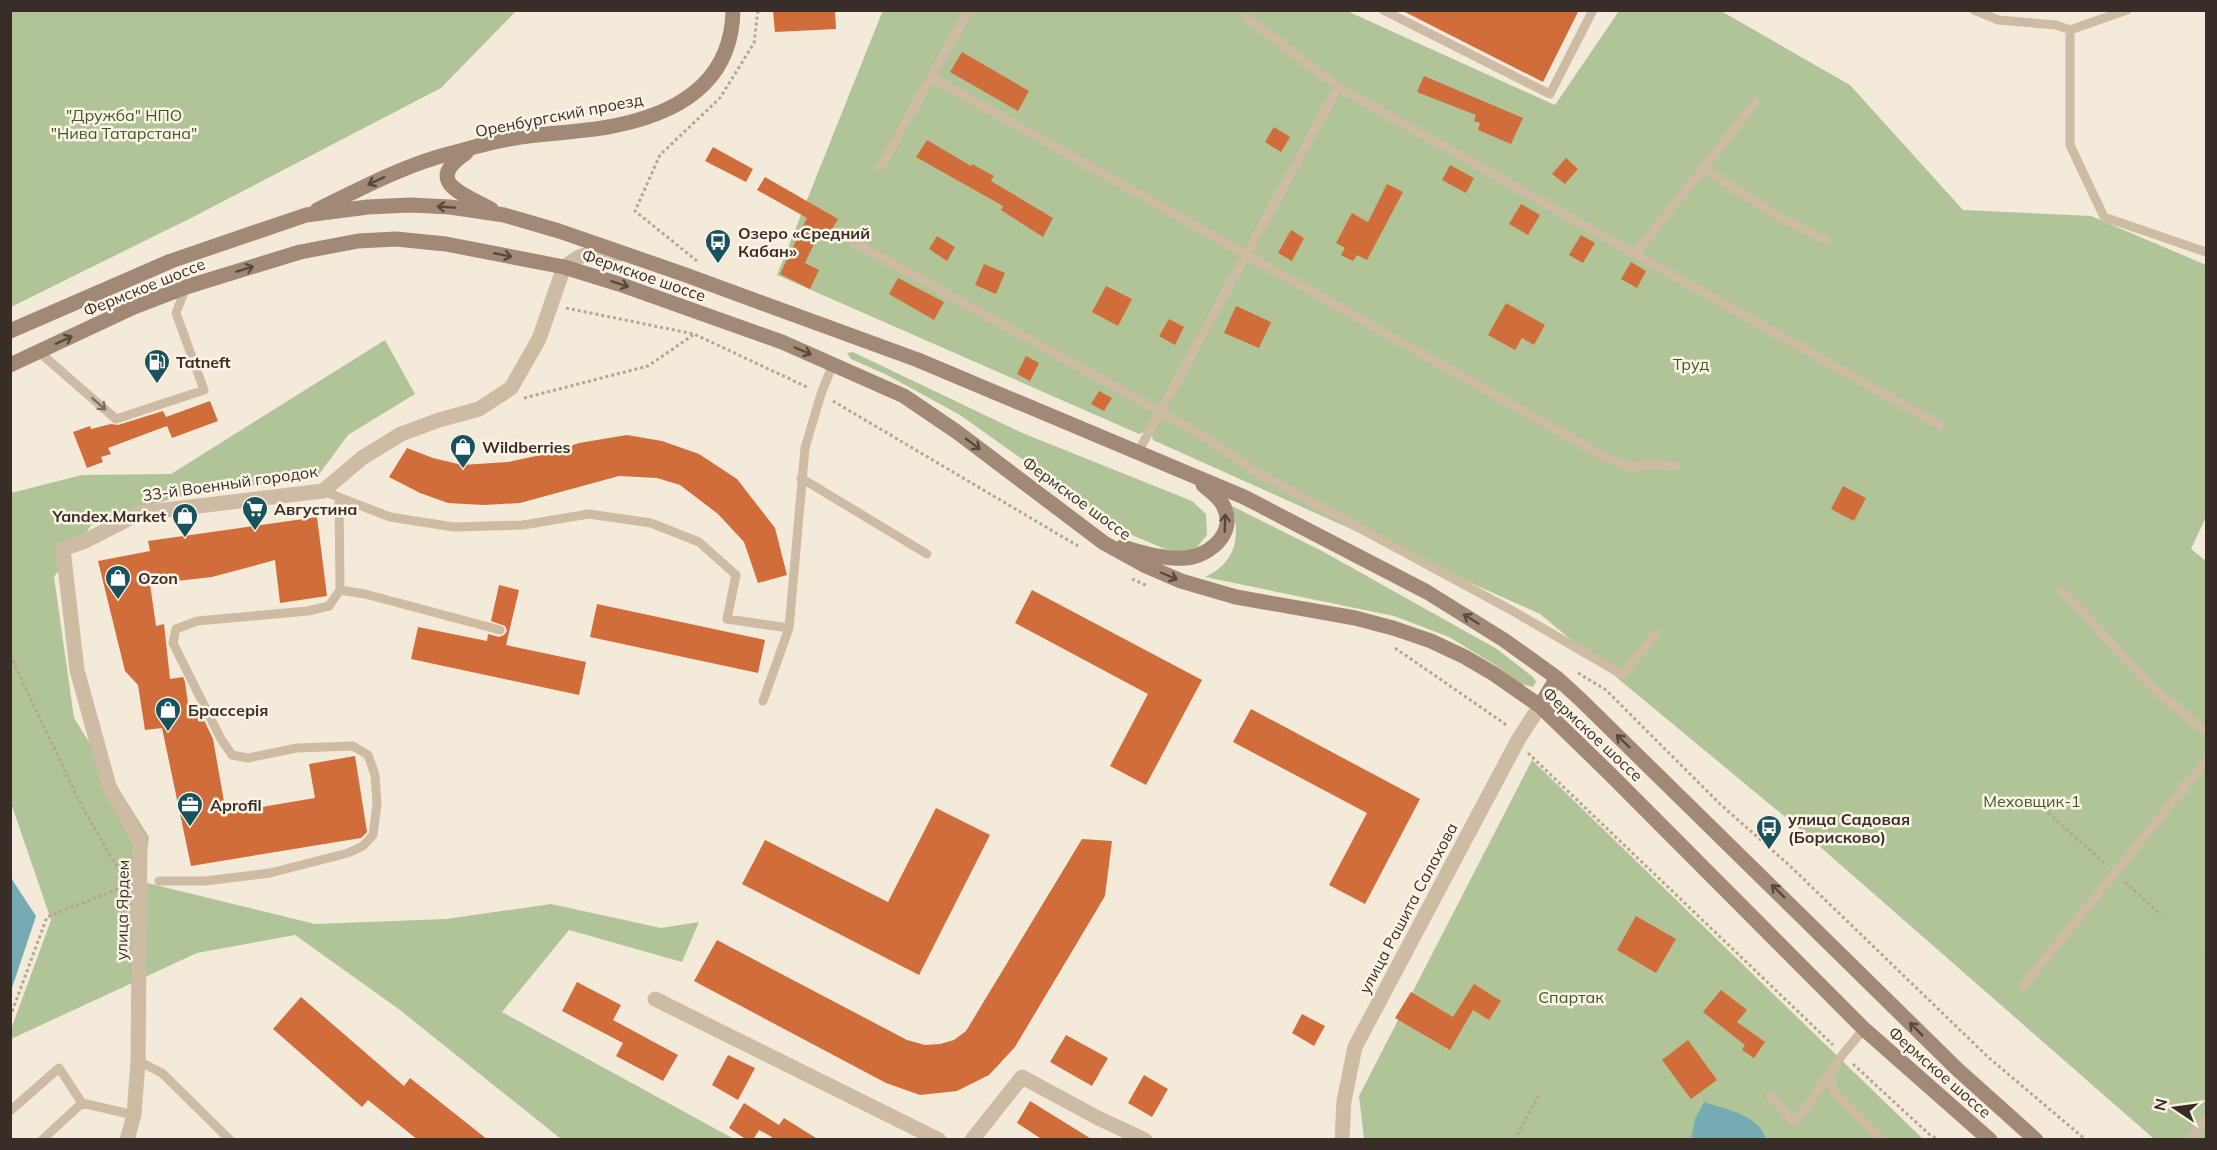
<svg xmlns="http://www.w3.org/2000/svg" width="2217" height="1150" font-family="Mulish,sans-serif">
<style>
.green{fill:#b1c498}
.water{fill:#76abb4}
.building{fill:#d16d3a}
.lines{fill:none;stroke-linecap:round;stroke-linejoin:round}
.path{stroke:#b9a58e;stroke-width:3;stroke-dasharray:3 3;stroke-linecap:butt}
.lane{stroke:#cdbba4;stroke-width:9}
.street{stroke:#cdbba4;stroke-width:15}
.secondary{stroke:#a18976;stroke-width:15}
.oneway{stroke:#58493f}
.oneway2{stroke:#7b6d5f}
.labels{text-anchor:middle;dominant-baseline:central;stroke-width:5;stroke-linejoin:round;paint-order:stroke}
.park-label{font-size:16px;fill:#425828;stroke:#fbf4e6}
.street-label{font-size:16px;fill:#382e27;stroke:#fbf4e6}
.poi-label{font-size:16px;font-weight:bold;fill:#382e27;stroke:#fbf4e6;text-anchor:start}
</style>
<rect width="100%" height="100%" fill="#f4eada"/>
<path class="green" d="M11 10H516V11L441 88 195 216 11 307Z
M883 10 1347 11 1555 105 1619 11H1721L1850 85 1963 210 2091 216 2206 265V517L2191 549 2206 561V1139H2154L1802 831 1540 614 1153 440 1150 430 1139 434 777 275Z
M385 340 415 394 348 435 317 477 190 494 95 520 54 577 74 718 149 837 143 882 315 924 446 919 551 904 661 928 699 922 682 962 569 930 502 1012 734 1139H561L400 1010 295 935 197 953 11 1039 10 1032 51 920 11 803V493L82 475 171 474Z
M853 352 1020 432 1192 501 1206 514 1207 535 1197 547 1184 554 1165 549 1134 536 1091 508 960 415 887 375 851 359 847 353Z
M1232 506 1322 551 1497 649 1533 677 1536 682 1533 687 1521 684 1495 665 1449 637 1394 616 1205 577C1236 563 1241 536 1232 506Z
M1532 760 1923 1139H1364L1359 1096Z"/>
<path class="water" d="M11 878 36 916 11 991Z
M1704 1102C1727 1110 1758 1114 1766 1139H1691L1695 1119Z"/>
<path class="building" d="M835 10 836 29 775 32 773 11Z
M1401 10H1579L1543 82Z
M962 52 1029 91 1018 111 950 72Z
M1424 76 1523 118 1511 144 1478 130 1480 123 1474 121 1476 115 1417 92Z
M1274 127 1290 137 1281 152 1265 142Z
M927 140 971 166 972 164 994 176 991 181 1053 218 1043 237 1001 210 1003 206 916 157Z
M713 147 753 169 746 182 705 161Z
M1566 158 1578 169 1565 184 1552 174Z
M1450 165 1474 178 1466 193 1442 180Z
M765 177 838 219 829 234 821 229 805 263 819 270 810 289 780 274 807 218 757 190Z
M1387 184 1403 192 1367 260 1357 255 1353 261 1341 255 1345 248 1336 243 1352 213 1368 222Z
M1521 204 1540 215 1528 235 1509 224Z
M1291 230 1304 238 1292 261 1278 253Z
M1581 235 1595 243 1583 263 1569 255Z
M937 236 955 247 947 261 929 249Z
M1631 262 1646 271 1637 288 1621 279Z
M984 264 1005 273 996 294 975 285Z
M898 278 944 302 934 320 889 294Z
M1106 286 1132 299 1118 326 1092 312Z
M1506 303 1545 325 1534 345 1522 338 1515 350 1488 335Z
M1236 306 1271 322 1259 348 1224 333Z
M1169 319 1184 327 1175 345 1159 336Z
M1026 356 1039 363 1030 381 1017 374Z
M1099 391 1112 398 1104 411 1091 404Z
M210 401 218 421 172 438 167 426 108 448 111 454 101 457 103 462 87 468 73 432 90 426 91 429 111 424 118 425 163 411 166 417Z
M627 435 662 441 699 454 737 479 775 528 787 575 758 583 744 542 718 514 680 485 657 478 619 476 520 503 483 505 448 503 420 493 389 477 407 448 433 458 462 465 508 462 550 453 579 443Z
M1843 486 1866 498 1854 521 1831 509Z
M317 517 327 596 280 603 275 560 212 577 150 584 156 626 164 624 170 679 183 677 185 682 190 718 202 716 213 739 226 813 315 798 309 764 355 756 367 832 361 838 191 866 162 728 145 730 138 685 125 671 98 561 150 551 148 541Z
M499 585 519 590 506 645 586 662 579 695 411 659 418 627 487 641 488 634 499 637 504 635 507 631 505 626 491 621Z
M1032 590 1202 680 1146 785 1110 766 1148 694 1015 623Z
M597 604 765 640 758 673 590 637Z
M1251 709 1420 799 1365 904 1329 885 1367 813 1233 742Z
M936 808 990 835 919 975 742 884 765 840 888 902Z
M1082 839 1112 841 1105 896 1015 1047 989 1075 957 1091 920 1095 886 1083 694 981 717 940 907 1040 925 1045 940 1044 954 1040 966 1031Z
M1636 916 1676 939 1656 973 1617 950Z
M577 982 621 1005 613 1020 678 1055 663 1081 616 1056 623 1043 562 1011Z
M1474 984 1501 1001 1489 1020 1473 1010 1450 1050 1395 1018 1411 992 1453 1017Z
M1721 990 1747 1010 1737 1022 1765 1042 1754 1058 1742 1050 1745 1045 1703 1012Z
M301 997 404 1086 410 1078 488 1140H418L368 1100 362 1107 273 1029Z
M1302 1014 1325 1026 1314 1046 1292 1033Z
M1066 1035 1108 1058 1092 1086 1050 1062Z
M1688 1040 1717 1080 1691 1099 1662 1060Z
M728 1055 755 1068 738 1100 712 1085Z
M1144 1075 1168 1089 1152 1117 1128 1103Z
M1030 1101 1093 1140H1043L1017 1123Z
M744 1103 779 1125 784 1118 819 1140H770L772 1137 759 1130 753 1140H747L729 1128Z"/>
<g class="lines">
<path class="path" d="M697 261 635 211 660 155 720 98 754 43 758 10
M566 308 694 334 809 388
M524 398 648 366 693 335
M833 401 1078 546
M1132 579 1148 586
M1395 648 1508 726
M10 655 80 803 122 876
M1578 673 1606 690 1720 804 1788 864 1988 1057 2086 1140
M1528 753 1833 1045
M2048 813 2107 865
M2125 882 2161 915
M2205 954 2206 956
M10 1017 47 917 123 887
M1853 1064 1930 1135 1939 1140
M1514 1140 1539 1095"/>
<path class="lane" d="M1383 10 1550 94 1593 10
M1974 10 1998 20 2056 25 2070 30
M2127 10 2070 30V145L2104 217 2206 252
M1247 18 1338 87 1941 426
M931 77 1607 458 1633 468 1643 464 1676 466
M881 166 969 10
M1703 168 1783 219 1826 240
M855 243 1204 436 1256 472 1511 610 1623 675 1656 633
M1635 254 1756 102
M39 352 116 419 204 390 176 313 186 287
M1138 452 1338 87
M801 478 927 554
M323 491 390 517 454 527 523 525 589 514 651 523 699 542 736 575 727 619 789 628
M339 497 340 590 365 594 500 630
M2062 591 2154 689 2206 732
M763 701 789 628 805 448 821 394 833 364
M159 881H205L270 873 348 853 363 846 373 835 377 804 375 775 368 755 353 746 297 748 248 758 232 755 221 739 173 643 176 629 197 621 308 611 329 606 340 590
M2023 986 2206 761
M138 1061 162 1073 230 1140
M1829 1076 1835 1093 1882 1140
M1770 1096 1793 1121 1803 1112 1843 1054 1864 1029
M10 1111 59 1068 82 1103 134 1115
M42 1140 82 1103
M2190 1140 2206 1118"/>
<path class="street" d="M655 999 939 1140
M127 1140 134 1115 138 1061 140 843 109 786 77 670 63 549 83 542 140 513 323 491 362 458 401 434 439 420 479 409 511 388 539 339 564 267 579 257 593 253 620 254
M972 1140 1022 1077 1098 1118 1145 1140
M1342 1140 1344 1101 1355 1047 1518 740 1540 706"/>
<path class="secondary" d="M466 153C423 182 463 194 491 209
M317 210C360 189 404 165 452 153 471 148 490 142 509 139 545 132 583 133 618 125 680 112 732 81 733 10
M10 331 171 261 306 215 368 207 410 205 450 207 504 215 559 231 683 274 918 360 1244 497 1427 592 1504 640 1557 678 1581 700 1957 1069 2036 1140
M10 365 134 307 186 287 300 252 358 241 396 239 446 244 564 267 619 284 782 342 904 396 957 432 1104 543 1144 565 1181 581 1236 597 1355 618 1393 628 1431 641 1465 657 1494 674 1540 706 1610 774 1864 1029 1990 1140
M1122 547C1141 552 1164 560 1185 558 1210 556 1238 532 1223 505 1218 496 1210 491 1203 485
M1540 706 1557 678"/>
</g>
<defs><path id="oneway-shaft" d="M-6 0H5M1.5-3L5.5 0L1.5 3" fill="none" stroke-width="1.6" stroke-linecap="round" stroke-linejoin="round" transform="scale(1.5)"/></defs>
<g class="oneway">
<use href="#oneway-shaft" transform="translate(376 181) rotate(155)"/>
<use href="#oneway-shaft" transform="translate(446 207) rotate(-176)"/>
<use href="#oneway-shaft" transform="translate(503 255) rotate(11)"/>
<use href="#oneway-shaft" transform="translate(245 269) rotate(-17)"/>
<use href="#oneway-shaft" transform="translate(620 284) rotate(18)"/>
<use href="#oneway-shaft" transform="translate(64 340) rotate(-25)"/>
<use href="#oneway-shaft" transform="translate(803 351) rotate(23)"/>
<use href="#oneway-shaft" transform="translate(973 444) rotate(37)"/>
<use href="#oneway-shaft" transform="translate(1225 523) rotate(-88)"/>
<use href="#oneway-shaft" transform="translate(1169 576) rotate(23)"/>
<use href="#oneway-shaft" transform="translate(1471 619) rotate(-148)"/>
<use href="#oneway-shaft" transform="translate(1623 741) rotate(-136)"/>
<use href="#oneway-shaft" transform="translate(1778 891) rotate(-135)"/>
<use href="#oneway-shaft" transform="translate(1916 1029) rotate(-135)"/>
</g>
<use class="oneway2" href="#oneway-shaft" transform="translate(99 404) rotate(41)"/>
<defs>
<symbol id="bus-pin" viewBox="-11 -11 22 30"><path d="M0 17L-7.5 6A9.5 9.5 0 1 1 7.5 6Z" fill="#18525d" stroke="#fbf4e6"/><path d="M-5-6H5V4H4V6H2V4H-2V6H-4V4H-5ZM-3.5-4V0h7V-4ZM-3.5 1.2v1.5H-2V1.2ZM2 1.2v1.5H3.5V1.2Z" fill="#fff"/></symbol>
<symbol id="fuel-pin" viewBox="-11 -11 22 30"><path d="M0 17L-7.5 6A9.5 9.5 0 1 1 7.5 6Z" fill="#18525d" stroke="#fbf4e6"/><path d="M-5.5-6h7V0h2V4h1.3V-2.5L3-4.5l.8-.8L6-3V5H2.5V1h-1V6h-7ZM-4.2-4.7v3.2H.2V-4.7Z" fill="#fff"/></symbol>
<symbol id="shop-pin" viewBox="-11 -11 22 30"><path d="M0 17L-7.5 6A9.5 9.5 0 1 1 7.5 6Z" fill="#18525d" stroke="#fbf4e6"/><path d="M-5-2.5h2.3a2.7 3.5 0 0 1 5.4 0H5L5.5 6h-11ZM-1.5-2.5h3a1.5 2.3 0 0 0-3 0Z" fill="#fff"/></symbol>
<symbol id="supermarket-pin" viewBox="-11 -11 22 30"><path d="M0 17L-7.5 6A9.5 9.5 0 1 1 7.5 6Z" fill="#18525d" stroke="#fbf4e6"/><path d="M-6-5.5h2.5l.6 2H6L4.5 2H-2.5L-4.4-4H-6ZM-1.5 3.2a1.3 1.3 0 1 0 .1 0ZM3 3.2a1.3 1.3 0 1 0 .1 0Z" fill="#fff"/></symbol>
<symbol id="office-pin" viewBox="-11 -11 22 30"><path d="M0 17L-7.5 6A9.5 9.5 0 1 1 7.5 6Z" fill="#18525d" stroke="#fbf4e6"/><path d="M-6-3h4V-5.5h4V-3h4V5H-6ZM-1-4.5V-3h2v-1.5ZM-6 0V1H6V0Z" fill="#fff"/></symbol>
</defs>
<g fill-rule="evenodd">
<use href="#bus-pin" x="703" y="227" width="30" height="40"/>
<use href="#fuel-pin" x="142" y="347" width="30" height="40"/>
<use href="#shop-pin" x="448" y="432" width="30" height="40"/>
<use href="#supermarket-pin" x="240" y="494" width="30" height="40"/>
<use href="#shop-pin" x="170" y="501" width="30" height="40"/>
<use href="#shop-pin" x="103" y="563" width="30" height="40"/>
<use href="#shop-pin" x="153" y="695" width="30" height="40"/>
<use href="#office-pin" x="175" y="790" width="30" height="40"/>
<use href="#bus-pin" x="1754" y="813" width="30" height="40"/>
</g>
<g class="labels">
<g class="park-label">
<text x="124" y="115">"Дружба" НПО<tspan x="124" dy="18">"Нива Татарстана"</tspan></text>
<text x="1691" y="364">Труд</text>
<text x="2032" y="801">Меховщик-1</text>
<text x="1571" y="997">Спартак</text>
</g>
<g class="street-label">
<text transform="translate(559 115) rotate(-11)">Оренбургский проезд</text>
<text transform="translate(644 275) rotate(19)">Фермское шоссе</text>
<text transform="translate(144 287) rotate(-22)">Фермское шоссе</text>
<text transform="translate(230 483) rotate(-8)">33-й Военный городок</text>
<text transform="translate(1077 498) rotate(36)">Фермское шоссе</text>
<text transform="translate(1593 734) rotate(43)">Фермское шоссе</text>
<text transform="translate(1408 908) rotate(-62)">улица Рашита Салахова</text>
<text transform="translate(122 910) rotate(-89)">улица Ярдем</text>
<text transform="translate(1940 1072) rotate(41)">Фермское шоссе</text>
</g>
<g class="poi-label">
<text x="738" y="233">Озеро «Средний<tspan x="738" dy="18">Кабан»</tspan></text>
<text x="176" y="362">Tatneft</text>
<text x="482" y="447">Wildberries</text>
<text x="274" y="509">Августина</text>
<text x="166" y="516" text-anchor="end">Yandex.Market</text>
<text x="138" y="578">Ozon</text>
<text x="188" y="710">Брассерiя</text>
<text x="210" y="805">Aprofil</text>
<text x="1788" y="819">улица Садовая<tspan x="1788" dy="18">(Борисково)</tspan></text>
</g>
</g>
<rect width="2217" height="1150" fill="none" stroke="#382e27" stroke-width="24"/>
<g transform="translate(2175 1108) rotate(283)" stroke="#fbf4e6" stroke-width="4.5" paint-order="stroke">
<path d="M0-4.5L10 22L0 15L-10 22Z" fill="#382e27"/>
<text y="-9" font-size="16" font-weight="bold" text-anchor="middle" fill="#382e27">N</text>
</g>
</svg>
